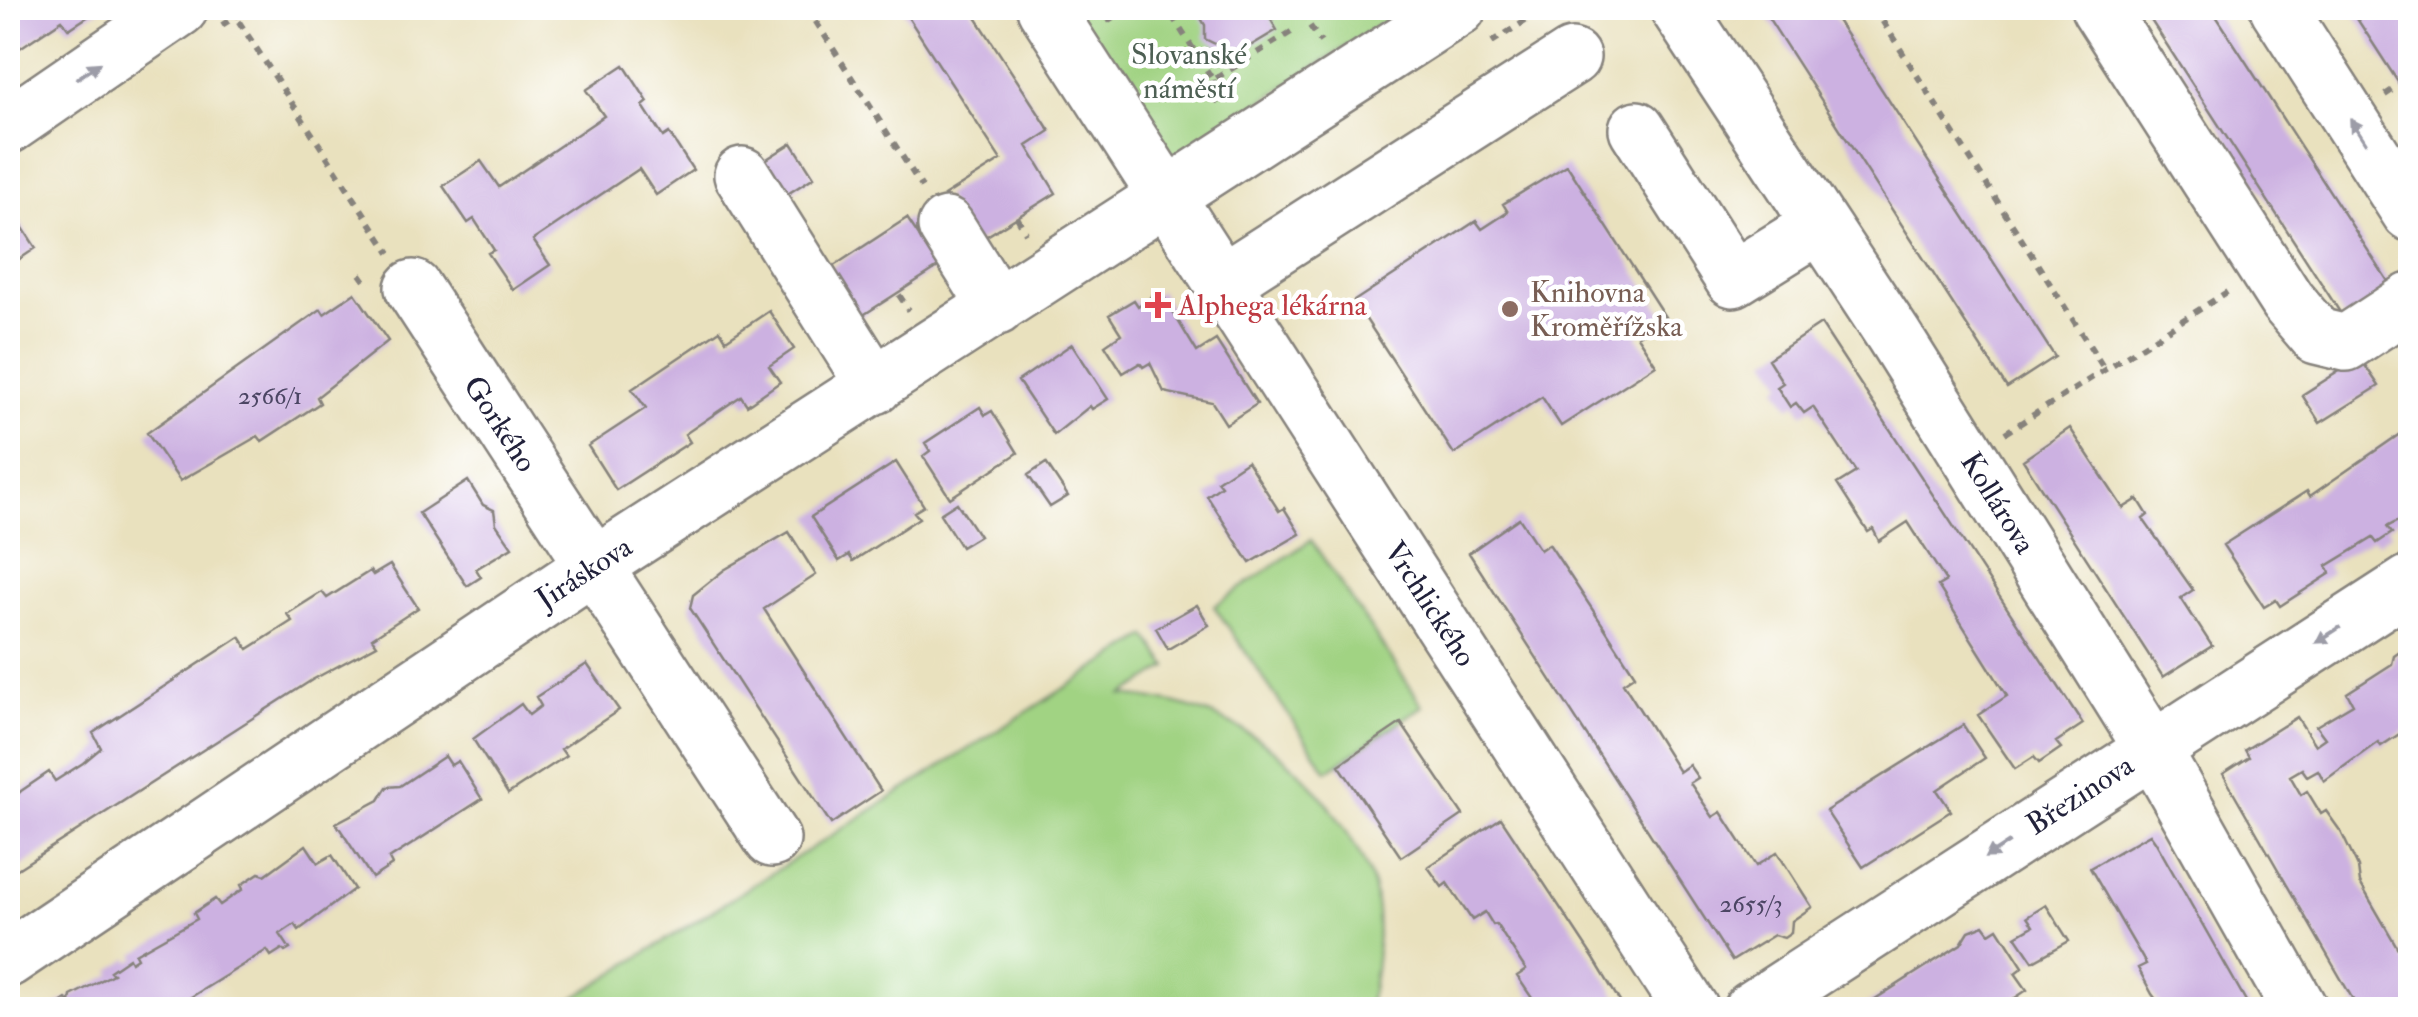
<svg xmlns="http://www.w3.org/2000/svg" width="2418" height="1017" font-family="'IM FELL Double Pica',serif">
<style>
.green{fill:#a1d383;stroke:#627a5f;stroke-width:2.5}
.building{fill:#ccb1e1}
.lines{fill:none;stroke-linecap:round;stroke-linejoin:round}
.minor-casing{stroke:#86827c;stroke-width:60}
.path{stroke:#86827c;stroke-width:6;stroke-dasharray:8 8;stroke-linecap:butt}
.minor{stroke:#fff;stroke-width:55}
.oneway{fill:#9c9ca7}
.health-dot{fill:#e0444e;stroke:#fff;stroke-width:4}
.education-dot{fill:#8d6e63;stroke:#fff;stroke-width:4}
.labels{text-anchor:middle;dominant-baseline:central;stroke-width:9;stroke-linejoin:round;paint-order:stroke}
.number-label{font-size:25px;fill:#4c4664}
.park-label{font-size:30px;fill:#4e6054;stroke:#fff}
.education-label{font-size:30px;fill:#785e54;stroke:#fff;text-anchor:start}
.health-label{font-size:30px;fill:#be3a42;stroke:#fff;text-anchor:start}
.street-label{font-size:30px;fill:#22223b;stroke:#fff}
</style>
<rect width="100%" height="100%" fill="#fff"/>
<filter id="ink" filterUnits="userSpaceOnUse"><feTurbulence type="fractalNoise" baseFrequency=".01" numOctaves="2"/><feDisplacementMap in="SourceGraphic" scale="20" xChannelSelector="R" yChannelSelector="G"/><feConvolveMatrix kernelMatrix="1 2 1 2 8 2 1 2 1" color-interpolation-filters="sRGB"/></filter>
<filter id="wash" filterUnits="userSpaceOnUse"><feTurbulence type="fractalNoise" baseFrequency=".0048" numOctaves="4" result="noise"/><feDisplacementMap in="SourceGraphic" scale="40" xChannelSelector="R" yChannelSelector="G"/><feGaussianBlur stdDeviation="2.25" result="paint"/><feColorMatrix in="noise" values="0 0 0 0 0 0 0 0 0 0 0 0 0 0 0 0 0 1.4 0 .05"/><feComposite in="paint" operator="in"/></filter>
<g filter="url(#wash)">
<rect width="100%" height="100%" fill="#e9e1be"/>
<path class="green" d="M1071 8H1406L1170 161Z
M1311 540 1423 706 1327 771 1214 606Z
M1147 636 1168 667 1123 695C1214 703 1287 743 1339 820 1353 841 1371 870 1375 895 1381 932 1376 974 1368 1009H557Z"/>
<g id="blocks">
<path class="building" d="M8 8H101L69 29 62 20 8 56Z
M902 8H970L1050 131 1027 146 1056 193 974 244 944 196 1001 160Z
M1200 8H1290L1271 20 1277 30 1225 61 1217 45 1205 39V25L1196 10Z
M1762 8H1829L2055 357 2007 388Z
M2143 8H2211L2393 289 2345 320Z
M2350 8H2410V101L2400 85Z
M624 65 648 102 643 106 663 137 669 133 693 170 656 195 639 169 533 240 550 265 513 290 488 253 494 250 474 219 468 223 443 186 481 161 499 187 604 116 586 90Z
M792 143 814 177 778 200 756 166Z
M1567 165 1665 317 1637 336 1656 365 1561 426 1542 397 1454 454 1354 301 1476 221 1482 229 1508 212 1503 204Z
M8 205 36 248 8 267Z
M907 218 925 245 928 243 938 267 857 319 826 271Z
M1160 291 1197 352 1216 340 1257 404 1226 424 1212 402 1164 392 1150 363 1143 367 1140 363 1123 373 1105 345 1121 334 1109 315 1134 300 1138 306Z
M355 293 388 341 317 397 320 403 262 441 258 436 180 481 147 433 321 309 324 314Z
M769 311 794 349 769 366 780 382 747 405 741 396 685 434 690 442 616 490 588 446 646 408 632 389 720 330 726 340Z
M1821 324 2083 724 2056 742 2061 748 2039 763 2034 757 2015 769 1978 715 2007 696 1938 586 1946 581 1908 522 1879 541 1873 529 1868 532 1837 484 1856 472 1813 407 1804 413 1796 403 1790 407 1777 387 1783 383 1768 359Z
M1072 344 1108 399 1092 409 1090 406 1054 435 1018 381Z
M2360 358 2379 386 2320 423 2302 395Z
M980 407 985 415 992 411 1018 453 950 498 923 456 930 451 925 443Z
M2410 427V521L2404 526 2400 520 2387 527 2392 533 2377 543 2373 538 2327 566 2331 573 2280 606 2276 600 2264 607 2223 545 2307 491 2310 496Z
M2070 428 2123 508 2138 499 2148 515 2143 519 2193 590 2181 598 2212 646 2163 677 2023 460Z
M1247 461 1279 511 1284 508 1300 534 1250 563 1207 496 1221 486 1217 481Z
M896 462 924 506 914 512 919 518 853 561 849 555 839 561 811 517Z
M1046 463 1068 496 1050 507 1028 475Z
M468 481 483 505 494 510 496 524 512 547 476 569 481 577 467 586 419 513Z
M957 503 979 536 961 547 940 514Z
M1519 518 1540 550 1549 544 1604 627 1635 675 1623 683 1679 772 1689 765 1698 778 1690 783 1713 817 1721 812 1756 866 1777 852 1812 907 1792 921 1791 933 1784 938 1774 935 1732 961 1469 553Z
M789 532 816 575 764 609 881 791 831 824 690 608 693 595 724 570Z
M390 565 418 608 372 638 377 645 312 680 8 875V803L21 791 49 772 55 781 83 763 101 748 93 733 240 637 248 649 292 621 287 614 322 592 327 598 370 571 373 575Z
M1197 605 1209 625 1168 649 1156 628Z
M2404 649 2410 650V727L2381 746 2378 742 2324 781 2318 770 2307 776 2302 769 2290 776 2301 795 2307 791 2321 814 2326 811 2341 832 2358 867 2360 883 2407 964 2410 1010H2359L2223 774 2249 757 2245 750 2297 717 2315 745 2325 738 2316 726 2353 704 2347 693 2392 664 2394 656Z
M587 664 619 710 561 749 566 756 508 794 473 739 521 704 529 715 541 706 536 697Z
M1401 723 1463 815 1401 857 1339 765Z
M1963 725 1985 758 1937 790 1951 811 1863 867 1826 811Z
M445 756 451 765 458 761 482 799 389 859 392 865 372 878 336 823 379 800 387 787 400 786Z
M1501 818 1594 959 1625 1010H1553L1550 1005 1540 1010 1517 976 1526 970 1496 924 1493 925 1485 912 1472 920 1447 883 1442 887 1428 867Z
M2150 834 2155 841 2251 1010H2164L2152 994 2138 968 2146 964 2090 868Z
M306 845 318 863 332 855 354 889 299 930 295 924 280 934 290 949 285 952 282 949 271 956 267 950 170 1010H50L66 999 70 1002 71 996 113 974 110 971 129 958 131 962 137 958 135 954 197 919 194 913 215 899 220 905 243 889 241 885 259 873 265 875Z
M2046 905 2069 941 2033 961 2016 936 2033 926 2027 917Z
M1984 925 1990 933 1998 928 2023 967 2015 973 2027 990 1997 1010H1858L1961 944 1969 931Z"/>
</g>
</g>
<g filter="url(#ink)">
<use href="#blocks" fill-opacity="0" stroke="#86827c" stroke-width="2.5"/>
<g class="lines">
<defs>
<path id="minor" d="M1045 8 1691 1010
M1678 8 1894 336 2152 748 2300 1010
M2099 8 2287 301 2317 336 2346 343 2410 301
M2278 8 2410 213
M8 126 180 8
M1637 129 1733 279 1820 225
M742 175 875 386
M946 226 997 307
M1222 282 1572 57
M413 288 772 839
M8 959 592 567 1458 8
M1751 1010 2410 583"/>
</defs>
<use href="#minor" class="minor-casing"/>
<path class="path" d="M230 8 390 253
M807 8 922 187
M1186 8 1172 16 1213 80 1296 29
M1874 8 2105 370
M1107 21 1127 8
M222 25 249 8
M1310 26 1321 42
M1492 42 1546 8
M1213 80 1220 108
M2385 95 2400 85
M1017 217 1026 233
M360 274 368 285
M899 295 909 310
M2005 433 2227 292"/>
<use href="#minor" class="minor"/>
</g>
<defs><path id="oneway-solid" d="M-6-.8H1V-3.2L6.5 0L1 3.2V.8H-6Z" transform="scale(2.5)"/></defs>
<g class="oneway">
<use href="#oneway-solid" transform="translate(88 71) rotate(-35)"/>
<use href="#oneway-solid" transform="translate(2358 131) rotate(-123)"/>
<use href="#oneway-solid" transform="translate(2328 635) rotate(147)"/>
<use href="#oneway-solid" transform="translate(1997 850) rotate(147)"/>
</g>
</g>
<path class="health-dot" d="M1153 290h10v10h10v10h-10v10h-10v-10h-10v-10h10z"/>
<circle class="education-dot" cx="1510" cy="309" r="10"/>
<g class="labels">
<g class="number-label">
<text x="270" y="396">2566/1</text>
<text x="1751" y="904">2655/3</text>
</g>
<g class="park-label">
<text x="1189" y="54">Slovanské<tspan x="1189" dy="34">náměstí</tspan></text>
</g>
<g class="education-label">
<text x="1530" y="292">Knihovna<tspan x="1530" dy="34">Kroměřížska</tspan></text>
</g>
<g class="health-label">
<text x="1178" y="305">Alphega lékárna</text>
</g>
<g class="street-label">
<text transform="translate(500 424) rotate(57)">Gorkého</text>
<text transform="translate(1998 503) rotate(58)">Kollárova</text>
<text transform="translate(584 573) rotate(-33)">Jiráskova</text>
<text transform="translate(1430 604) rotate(57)">Vrchlického</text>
<text transform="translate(2080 795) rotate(-33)">Březinova</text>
</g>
</g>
<rect width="2418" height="1017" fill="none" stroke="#fff" stroke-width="40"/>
</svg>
